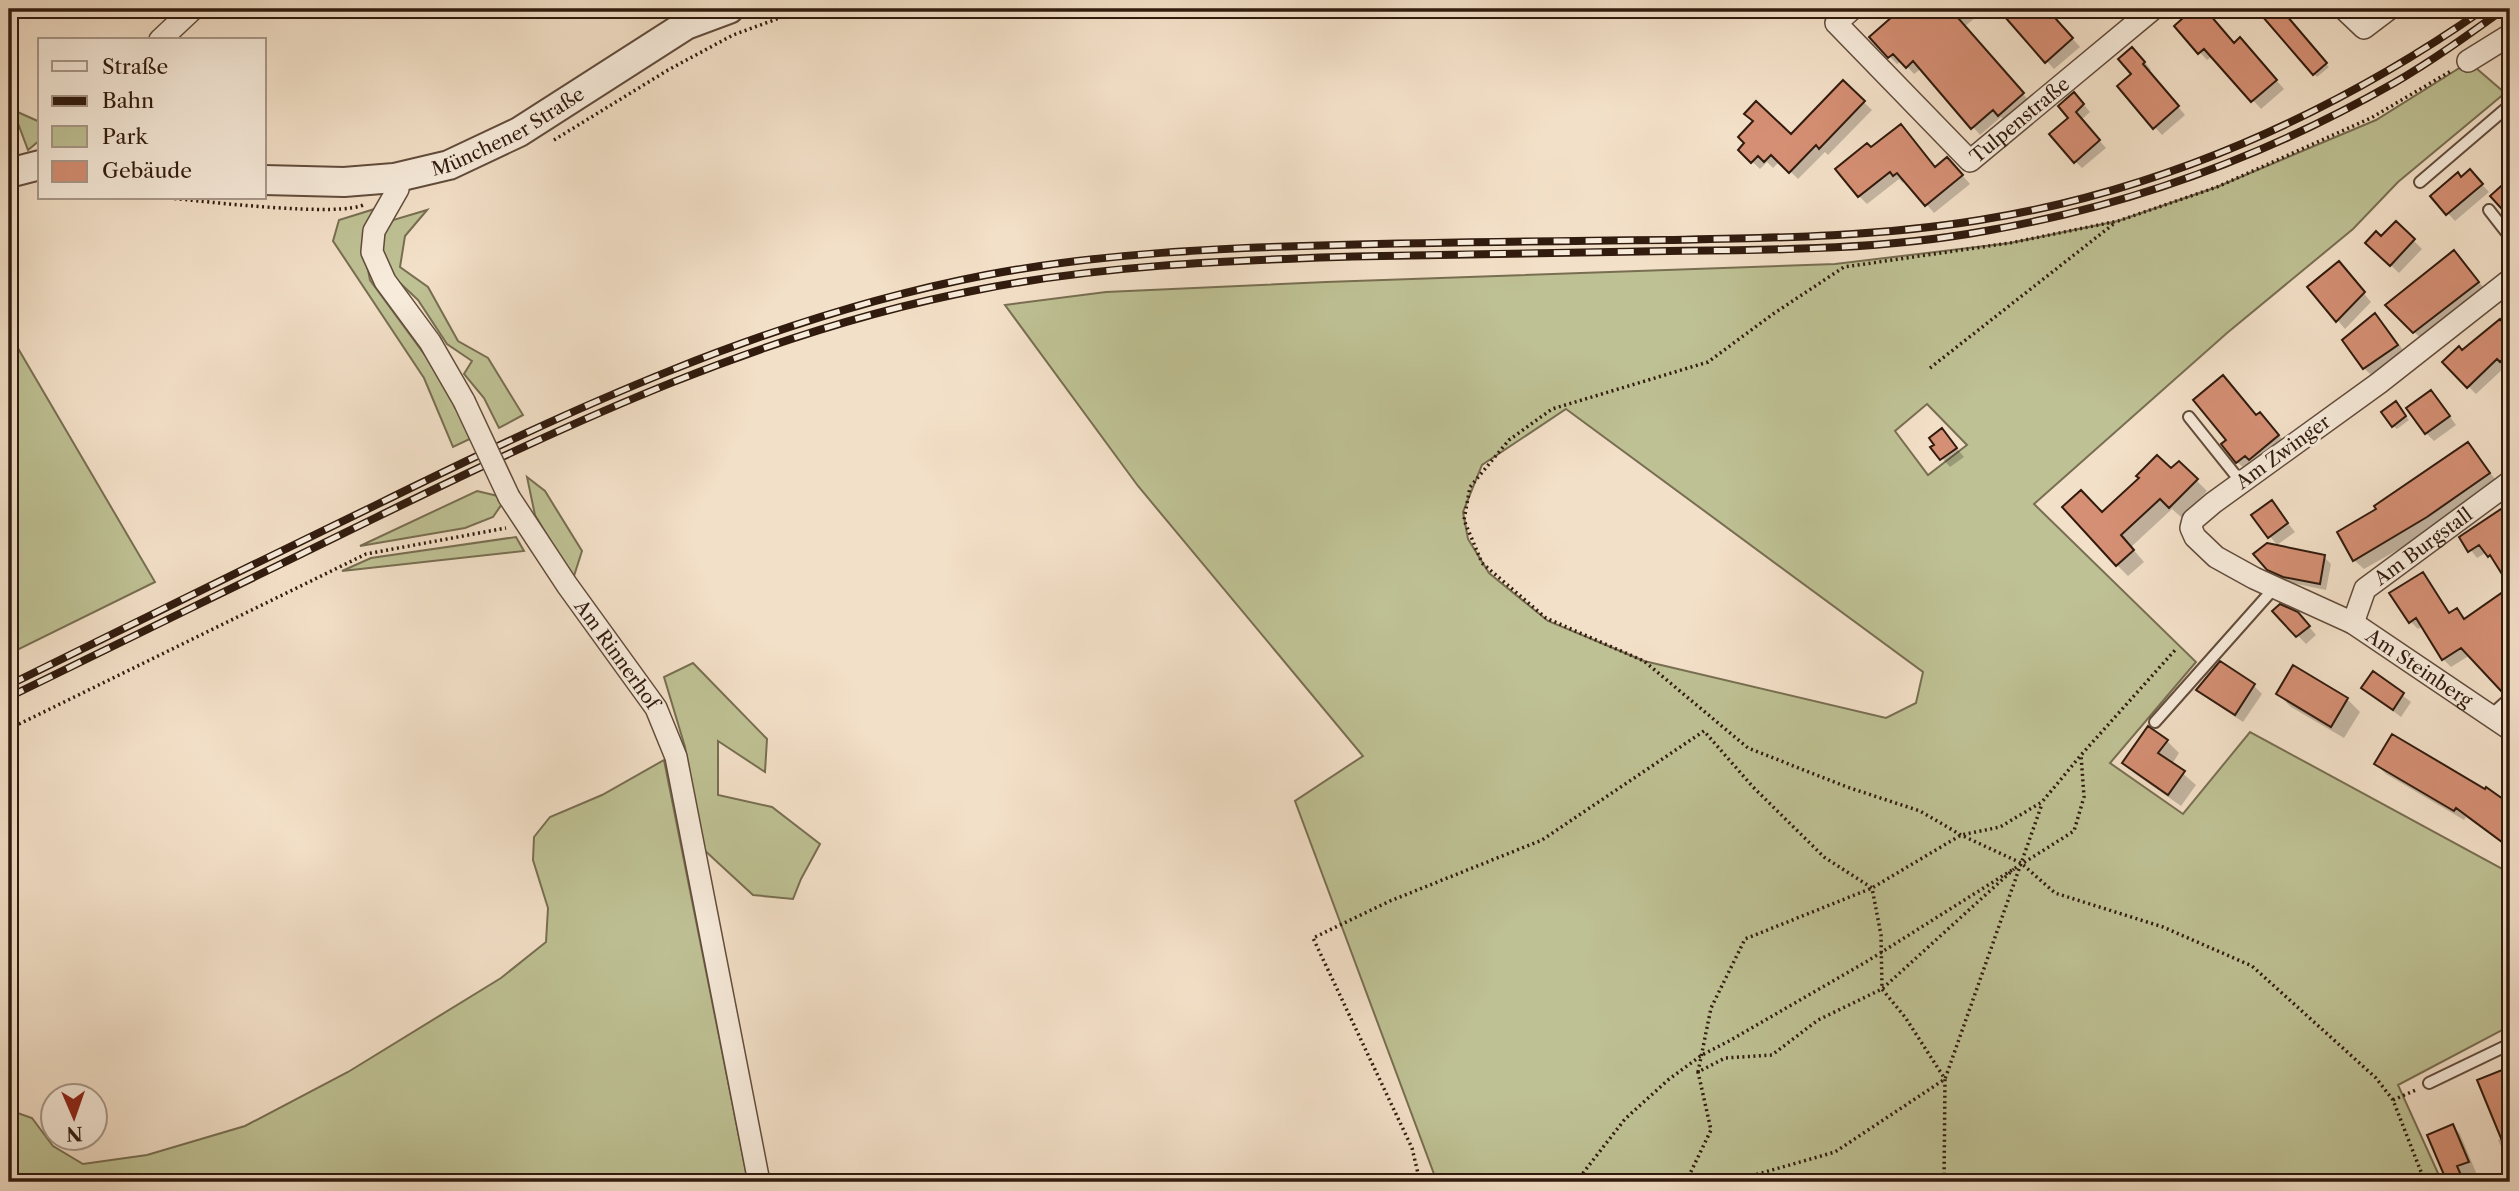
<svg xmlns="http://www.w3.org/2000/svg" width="2519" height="1191" font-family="'Libre Caslon Text',serif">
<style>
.green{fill:#bec194;stroke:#786e51;stroke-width:2;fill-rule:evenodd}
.shadow{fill:#0003}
.building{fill:#d58f74;stroke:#311b0e;stroke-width:2}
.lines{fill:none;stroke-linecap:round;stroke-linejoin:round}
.service-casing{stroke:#624c3c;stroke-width:14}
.minor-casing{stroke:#624c3c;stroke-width:24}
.tertiary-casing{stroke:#624c3c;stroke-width:32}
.path{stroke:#311b0e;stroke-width:3.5;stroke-dasharray:2 3.5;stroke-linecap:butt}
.service{stroke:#f7ebdb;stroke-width:10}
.minor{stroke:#f7ebdb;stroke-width:21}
.tertiary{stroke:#f7ebdb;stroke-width:28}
.rail-casing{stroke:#311b0e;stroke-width:8}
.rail{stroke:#f7ebdb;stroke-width:5;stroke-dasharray:16;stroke-linecap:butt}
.minor-bridge-casing{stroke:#624c3c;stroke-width:24;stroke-linecap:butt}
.minor-bridge{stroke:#f7ebdb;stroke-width:21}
.labels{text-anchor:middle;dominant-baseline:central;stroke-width:6;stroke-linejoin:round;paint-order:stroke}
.street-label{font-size:19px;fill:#311b0e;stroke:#f7ebdb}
</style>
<rect width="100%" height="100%" fill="#f3e0c8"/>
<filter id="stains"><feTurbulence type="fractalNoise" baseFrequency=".00286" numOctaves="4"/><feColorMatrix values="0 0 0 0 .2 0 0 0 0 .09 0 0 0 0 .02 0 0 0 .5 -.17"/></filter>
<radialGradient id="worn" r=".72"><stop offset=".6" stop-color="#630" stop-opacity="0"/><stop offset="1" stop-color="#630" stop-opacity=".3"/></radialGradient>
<path class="green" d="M2469 62 2505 93 2398 182 2353 229 2227 333 2034 504 2196 662 2110 763 2183 814 2250 732 2510 873V1026L2398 1085 2442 1182H1437L1295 801 1363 756 1138 486 1005 305 1106 292 1326 282 1835 264 2010 243 2118 221 2217 187 2376 120ZM1927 404 1967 445 1928 475 1895 431ZM1566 409 1923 672 1916 703 1886 718 1644 661 1548 621 1489 573 1468 539 1463 512 1482 465Z
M13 110 40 122V140L28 150Z
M381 207 363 244 370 280 460 403 474 437 453 447 424 378 333 241 339 220Z
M427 210 405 236 400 267 428 287 458 341 488 358 523 415 499 428 484 398 464 374 472 361 447 344 418 300 384 268 382 237 393 220Z
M9 333 155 582 9 654Z
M527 477 545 491 582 551 573 579 535 515Z
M477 491 506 498 493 517 465 528 360 546Z
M516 537 524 551 342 571 371 558Z
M693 663 767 739 765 772 718 741V795L772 807 820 844 801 879 793 899 753 895 702 848 685 747 664 677Z
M664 760 748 1182H9V1110L32 1118 53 1146 83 1164 147 1155 245 1126 348 1072 501 978 546 942 548 908 533 860 534 837 550 817 602 795Z"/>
<path class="shadow" d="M1904 9H1986L1964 27 2030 102 2007 122 2001 117 1980 135 1922 68 1914 74 1902 61 1897 64 1871 37Z
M1999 9H2046L2080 47 2054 69Z
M2196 9H2203L2235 45 2248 48 2284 89 2261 109 2213 56 2207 60 2176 26Z
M2259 9H2280L2329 67 2317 77Z
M2140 56 2151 70 2149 72 2185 115 2162 135 2119 87 2133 74Z
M1843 82 1872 110 1828 155 1825 152 1798 179 1780 161 1773 168 1767 162 1760 169 1740 150 1791 137Z
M2081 101 2090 112 2081 120 2106 148 2082 168 2075 161 2070 118Z
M1871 149 1936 168 1955 167 1970 184 1934 213 1906 180 1903 183 1899 179 1867 204 1859 196Z
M2462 179H2477L2489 192 2455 221 2433 197Z
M2396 223 2422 249 2399 273 2367 243 2381 238Z
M2454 252 2489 294 2426 344 2388 305Z
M2346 272 2371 302 2345 329 2310 287Z
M2510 314V368L2506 366 2476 394 2444 362 2462 352Z
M2375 316 2387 328 2409 358 2377 381 2364 368 2344 340Z
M2438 400 2456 425 2434 441 2426 433Z
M2399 407 2409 420 2397 429 2393 426Z
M2257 416 2268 421 2286 444 2245 469 2237 462 2228 440Z
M1942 430 1964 457 1950 467 1933 448Z
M2468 444 2498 483 2422 536 2364 569 2354 560 2379 510Z
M2179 463 2207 491 2181 517 2172 509 2131 547 2144 562 2128 576 2117 565 2102 514Z
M2271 502 2295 532 2277 545 2253 515Z
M2510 505V584L2497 563 2487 552 2477 558 2461 537Z
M2324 557 2331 564 2326 590 2292 583 2276 576 2269 568Z
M2422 574 2451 614 2457 610 2466 620 2510 589V698L2470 655 2451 667 2443 659 2423 626 2418 629 2410 621Z
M2275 611 2306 623 2316 635 2306 644Z
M2373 673 2411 702 2401 717 2363 688Z
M2254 686 2262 694 2243 722 2207 698 2199 690Z
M2278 694 2347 699 2360 712 2344 738 2291 707Z
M2167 741 2179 753 2172 764 2196 785 2181 806 2137 775 2124 762Z
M2376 764 2503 801 2509 792 2510 849 2466 817 2464 820 2386 774Z
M2506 1070 2510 1074V1159L2504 1153 2498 1140 2503 1138Z
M2453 1126 2460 1134 2480 1182H2449L2429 1136Z"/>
<path class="building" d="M1901 9H1970L1958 18 2024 93 1998 116 1993 110 1971 129 1913 61 1906 68 1893 54 1888 58 1869 37Z
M2014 9H2047L2073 38 2045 63 2005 17Z
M2193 9H2205L2234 43 2240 37 2277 80 2251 102 2204 49 2198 54 2174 26Z
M2256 9H2281L2327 63 2313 75Z
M2132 47 2145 62 2143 64 2179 106 2153 129 2117 86 2131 74 2118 59Z
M1843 80 1865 101 1819 149 1816 145 1789 173 1771 155 1764 162 1758 156 1751 163 1738 150 1744 143 1738 137 1753 121 1744 114 1756 101 1791 134Z
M2074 92 2084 104 2076 112 2100 140 2074 163 2049 134 2068 118 2058 106Z
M1901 124 1935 167 1947 157 1963 175 1925 206 1897 173 1893 176 1890 172 1858 197 1835 169 1867 143 1871 147Z
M2470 169 2483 184 2446 215 2430 196 2458 172 2461 177Z
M2510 178V218L2490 196Z
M2396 221 2415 239 2390 266 2365 243 2376 231 2381 236Z
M2454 250 2479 282 2413 333 2385 305Z
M2339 261 2365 292 2336 322 2307 287Z
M2375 313 2398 345 2363 369 2342 340Z
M2500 319 2510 331V353L2500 362 2497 359 2467 388 2442 362 2459 346 2462 350Z
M2223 375 2256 415 2260 412 2279 435 2249 460 2245 456 2236 463 2221 444 2226 440 2193 400Z
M2431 390 2450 416 2425 434 2406 408Z
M2396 401 2406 416 2392 427 2381 412Z
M1942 428 1957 448 1940 460 1930 447 1934 445 1929 438Z
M2468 442 2490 473 2427 517 2353 561 2337 532 2376 509 2374 506Z
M2157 455 2171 468 2179 461 2198 479 2169 508 2160 499 2121 535 2134 550 2116 566 2062 507 2081 490 2102 512 2139 478 2136 476Z
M2272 500 2288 523 2268 538 2251 515Z
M2510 503V587L2490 555 2488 557 2479 545 2468 552 2459 537Z
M2267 543 2325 555 2320 584 2283 577 2267 570 2253 554Z
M2423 572 2449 613 2457 608 2464 619 2510 587V690L2503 693 2461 648 2442 660 2416 618 2409 623 2389 593Z
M2280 604 2298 612 2310 626 2296 637 2272 611Z
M2220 661 2255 684 2235 715 2196 690Z
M2293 665 2348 698 2331 727 2276 694Z
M2373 671 2404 693 2393 710 2361 688Z
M2148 726 2168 740 2158 753 2185 771 2168 795 2122 763Z
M2392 734 2485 789 2486 787 2510 804V830L2502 842 2456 808 2454 811 2374 764Z
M2507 1068 2510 1077V1160L2477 1080Z
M2453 1124 2469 1162 2457 1166 2464 1182H2447L2427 1135Z"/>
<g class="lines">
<defs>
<path id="service" d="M2420 182 2510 105
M2489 210 2510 237
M2189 417 2241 482
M2490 716 2510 698
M2155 722 2276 586
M2429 1083 2510 1044"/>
<g id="minor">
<path id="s1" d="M1852 9 1836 23 1970 161 2153 9"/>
<path d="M2344 9 2364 28 2389 9"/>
<path d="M160 40 193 9"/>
<path d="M2468 61 2510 35"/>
<path d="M394 178 398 189 374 231 372 252 385 281 430 342 464 401"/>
<path id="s2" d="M2510 280 2379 383 2213 503 2193 520 2191 528 2195 537 2216 557 2254 578 2353 623 2510 729"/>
<path id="s3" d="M509 497 567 585 656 708 676 757 759 1182"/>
<path id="s4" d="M2353 623 2365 589 2510 482"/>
</g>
<g id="tertiary">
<path d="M9 173 40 165"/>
<path id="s5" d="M264 180 344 182 394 178 449 165 519 132 686 25 729 9"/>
</g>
</defs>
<use href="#service" class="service-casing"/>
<use href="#minor" class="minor-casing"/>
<use href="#tertiary" class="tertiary-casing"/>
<path class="path" d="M554 140 668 70 733 35 804 9
M169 198C202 201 343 218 365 204
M1930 368 2116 222
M9 729 366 554 506 528
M1698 1072 1711 1008 1745 939 1872 888 1961 835 2000 827 2042 802 2081 755 2176 649
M2393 1100 2418 1089
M1420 1182 1412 1148 1313 938 1390 901 1542 840 1704 731 1753 787 1824 857 1872 888 1881 935 1882 989 1905 1017 1945 1079 1944 1182
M1576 1182 1625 1119 1668 1080 1702 1055 1729 1041 1866 962 2074 831 2084 797 2081 755
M1686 1182 1711 1130 1698 1072 1725 1058 1772 1055 1818 1020 1882 989 2014 869
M1730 1182 1835 1152 1945 1079 2042 804
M2425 1182 2393 1100 2376 1078 2252 966 2163 927 2055 893 2021 863 1961 835 1920 811 1847 787 1748 748 1644 661 1546 618 1482 563 1464 520 1470 487 1509 440 1552 409 1708 362 1773 314 1844 267 2010 243 2118 221 2217 187 2371 118 2451 71"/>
<use href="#service" class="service"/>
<use href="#minor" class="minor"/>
<use href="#tertiary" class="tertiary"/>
<defs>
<path id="rail" d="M9 685C130 625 252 565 374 506 571 409 768 317 986 275 1102 253 1220 248 1338 245 1448 242 1557 241 1666 240 1771 238 1876 237 1980 220 2162 191 2334 114 2484 9
M9 697C132 637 254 577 377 517 574 421 766 330 982 289 1100 266 1218 261 1338 257 1448 254 1558 253 1669 251 1774 250 1881 250 1985 231 2129 206 2268 155 2394 83 2432 61 2468 35 2504 9"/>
</defs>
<use href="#rail" class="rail-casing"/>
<use href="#rail" class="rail"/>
<defs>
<path id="minor-bridge" d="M464 401 509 497"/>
</defs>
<use href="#minor-bridge" class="minor-bridge-casing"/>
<use href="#minor-bridge" class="minor-bridge"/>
</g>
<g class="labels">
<g class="street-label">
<text stroke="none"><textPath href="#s1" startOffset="278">Tulpenstraße</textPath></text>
<text stroke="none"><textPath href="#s5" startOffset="254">Münchener Straße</textPath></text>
<text transform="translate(2283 452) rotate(-36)">Am Zwinger</text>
<text stroke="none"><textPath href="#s4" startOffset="108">Am Burgstall</textPath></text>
<text stroke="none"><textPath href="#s3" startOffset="191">Am Rinnerhof</textPath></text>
<text stroke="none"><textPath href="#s2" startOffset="677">Am Steinberg</textPath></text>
</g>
</g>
<rect width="2519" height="1191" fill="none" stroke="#f3e0c8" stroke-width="35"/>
<rect x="10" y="10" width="2498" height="1170" fill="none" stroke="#311b0e" stroke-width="3.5"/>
<rect x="18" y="18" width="2484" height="1156" fill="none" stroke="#311b0e" stroke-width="2"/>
<rect x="38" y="38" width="228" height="161" fill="#f7ebdb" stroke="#a89889" stroke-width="2"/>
<rect x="52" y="61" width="35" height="10" fill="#f7ebdb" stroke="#a89889" stroke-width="2"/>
<text x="102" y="74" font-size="21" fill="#311b0e">Straße</text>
<rect x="52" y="96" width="35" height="10" fill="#311b0e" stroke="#a89889" stroke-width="2"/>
<text x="102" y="108" font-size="21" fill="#311b0e">Bahn</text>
<rect x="52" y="126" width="35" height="21" fill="#bec194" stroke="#a89889" stroke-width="2"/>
<text x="102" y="144" font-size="21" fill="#311b0e">Park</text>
<rect x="52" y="161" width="35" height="21" fill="#d58f74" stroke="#a89889" stroke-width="2"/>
<text x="102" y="178" font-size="21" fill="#311b0e">Gebäude</text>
<g transform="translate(74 1117) rotate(178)"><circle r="33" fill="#f7ebdb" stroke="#a89889" stroke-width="2"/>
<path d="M0-5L12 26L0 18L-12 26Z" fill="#8f2418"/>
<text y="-10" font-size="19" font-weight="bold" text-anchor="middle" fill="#311b0e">N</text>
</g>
<rect width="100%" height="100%" filter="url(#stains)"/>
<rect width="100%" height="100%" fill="url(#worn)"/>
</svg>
